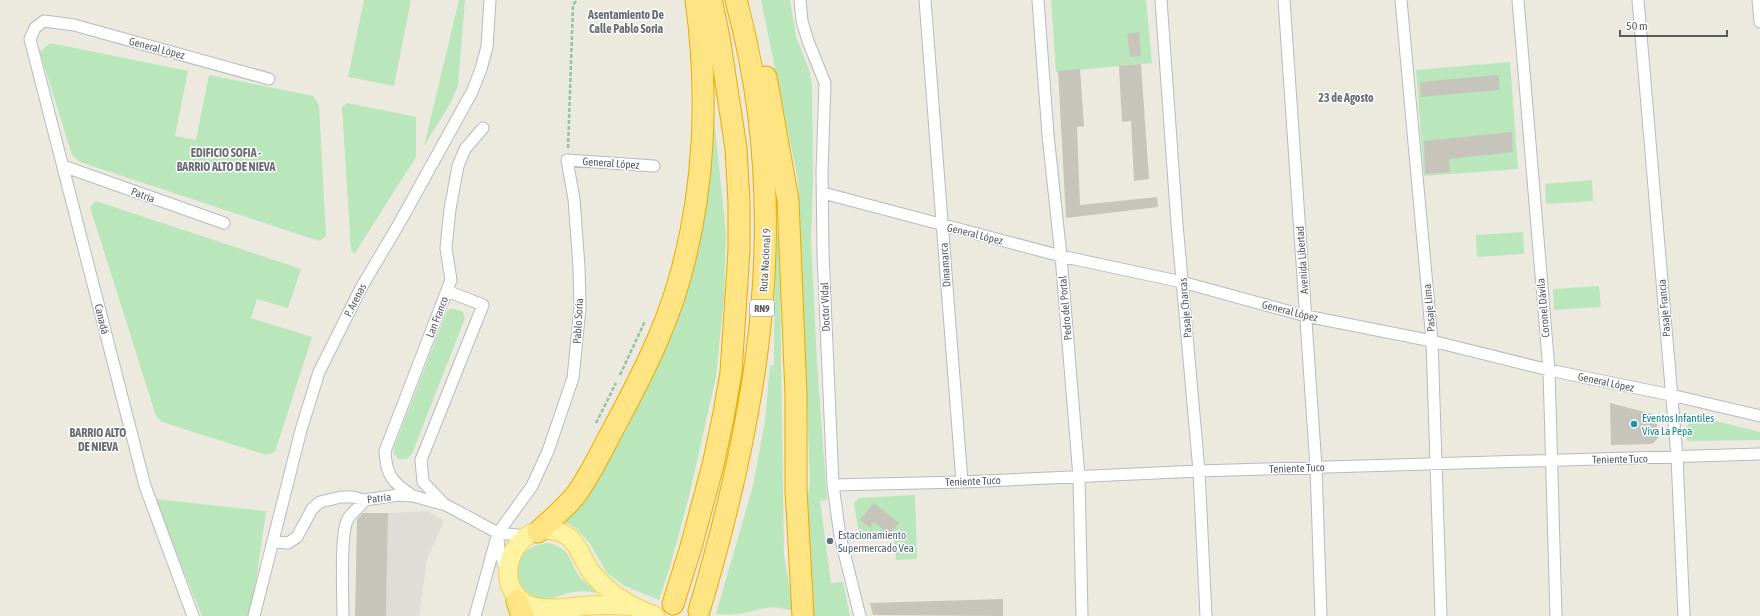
<svg xmlns="http://www.w3.org/2000/svg" width="1760" height="616" font-family="'Asap Condensed',sans-serif">
<style>
.industrial{fill:#dfddd7}
.green{fill:#b9e6ba}
.building{fill:#c7c4bc}
.lines{fill:none;stroke-linecap:round;stroke-linejoin:round}
.street-casing{stroke:#b7babf;stroke-width:13}
.primary-casing{stroke:#f9cf4b;stroke-width:20}
.highway-casing{stroke:#ebaa00;stroke-width:23}
.path{stroke:#90c5a1;stroke-width:2.5;stroke-dasharray:4 2;stroke-linecap:butt}
.street{stroke:#fff;stroke-width:11}
.primary{stroke:#fff3a1;stroke-width:18}
.highway{stroke:#ffe483;stroke-width:21}
.culture-dot{fill:#0f9aa8;stroke:#fff;stroke-width:1.5}
.service-dot{fill:#5c6f8a;stroke:#fff;stroke-width:1.5}
.labels{text-anchor:middle;dominant-baseline:central;stroke-width:3;stroke-linejoin:round;paint-order:stroke}
.shield{fill:#fff;stroke:#8a8d90;stroke-width:1}
.shield-label{font-size:10px;font-weight:bold;fill:#585c61}
.street-label{font-size:11px;fill:#585c61;stroke:#fff}
.culture-label{font-size:11px;fill:#0d838f;stroke:#fff;text-anchor:start}
.service-label{font-size:11px;fill:#4e5e75;stroke:#fff;text-anchor:start}
.neighbourhood-label{font-size:12px;font-weight:bold;fill:#696e73;stroke:#fff}
</style>
<rect width="100%" height="100%" fill="#eceadf"/>
<path class="industrial" d="M428 511 444 521 427 559 419 616H386L388 513Z"/>
<path class="green" d="M364 0H411L394 86 348 77Z
M459 0H465L458 86 450 104 424 146Z
M761 0H790L796 36 809 70 812 85 813 182 811 239 817 363 827 500 820 501 831 583 843 582 850 616H813L808 593 809 533 807 506 810 481 798 180Z
M1051 0H1146L1152 63 1056 72Z
M50 43 188 71 175 136 196 140 209 75 313 96 319 105 326 236 319 241 80 162 72 155 40 52Z
M1510 62 1518 169 1424 176 1416 70Z
M712 100 726 233 724 296 716 377 689 496 670 567 659 600 625 586 607 573 589 542 576 528 562 520 655 361Z
M347 103 416 117V157L355 253 351 251 342 107Z
M1592 180 1593 201 1546 204 1545 184Z
M96 201 301 269 288 308 257 299 251 318 312 337 275 452 266 455 162 422 156 416 90 207Z
M775 220 779 241 780 289 784 556 794 611C784 609 775 606 765 608 749 612 734 616 716 614L753 486 765 421 770 366 774 365Z
M1523 232 1524 254 1477 257 1476 235Z
M1599 286 1601 307 1554 310 1553 289Z
M452 308 463 312 465 318 412 454 406 459H398L393 453 395 445 447 311Z
M1688 414 1760 432V440L1687 441Z
M915 495 917 559 896 560 894 539 860 540 854 503 859 498Z
M156 499 266 511 251 616H202L155 501Z
M548 543C575 550 567 562 581 578 587 585 597 590 604 594 595 593 584 590 574 592 561 593 549 603 536 599 514 594 509 565 526 551 533 546 540 544 548 543Z"/>
<path class="building" d="M1139 32 1141 56 1130 57 1127 34Z
M1141 64 1149 179 1134 181 1131 121 1122 122 1119 66Z
M1080 69 1084 126 1077 127 1080 205 1157 197 1158 207 1066 218 1058 71Z
M1499 75V90L1421 97 1420 82Z
M1512 132 1513 152 1449 159 1450 172 1425 174 1424 141Z
M1610 403 1652 414 1657 421 1658 438 1652 444 1611 445Z
M874 503 899 523 889 535 874 522 870 528 860 520Z
M363 513H388L386 616H355L357 519Z
M1003 599V616L873 615 870 603Z"/>
<g class="lines">
<defs>
<path id="street" d="M800 0 802 21 808 41 825 83 822 172 823 253 833 485 840 536 860 616
M925 0 962 482
M1038 0 1048 135 1061 256 1079 477 1082 616
M1161 0 1177 224 1199 471 1206 616
M1284 0 1316 467 1321 616
M1401 0 1432 341 1441 616
M1518 0 1549 370 1556 616
M1638 0 1677 457 1684 616
M1758 0 1760 22
M63 166 224 223
M823 193 1061 256 1182 282 1306 316 1432 341 1549 370 1671 395 1760 416
M833 485 962 482 1199 471 1760 454
M413 496C393 483 386 476 385 451L451 280 446 248 450 209 458 166 465 149 483 128
M444 504 423 482 421 460 483 305 447 291
M498 538 499 550 506 571
M274 542 288 543 297 537 312 509 320 502 341 497H353L364 500 399 495 413 496 446 505 498 533 527 536
M193 616 145 486 30 39 35 28 44 21 74 25 269 79
M254 616 301 430 319 372 361 288 400 222 472 92 481 69 487 47 490 0
M343 616C343 596 340 536 347 521 350 512 360 509 364 500
M475 616 498 533 532 486 548 451 573 378 580 308 579 267 574 199 567 160 654 166"/>
<path id="primary" d="M631 606C616 605 601 604 586 606 554 609 518 616 509 581 503 550 531 520 562 533 579 540 582 562 593 574 609 594 632 607 655 616"/>
<path id="highway" d="M766 77 788 200 796 394V490L803 616
M538 532C551 520 564 509 575 496 592 473 603 447 617 422 640 379 664 332 678 284 705 193 709 94 696 0
M517 601 522 616
M673 604 691 547 713 465 723 418 731 373 739 250V203L736 148 719 37 711 0
M699 611C760 407 793 210 736 0"/>
</defs>
<use href="#street" class="street-casing"/>
<use href="#primary" class="primary-casing"/>
<use href="#highway" class="highway-casing"/>
<path class="path" d="M568 148 573 5 577 0
M620 375 645 321
M596 423 616 383"/>
<use href="#street" class="street"/>
<use href="#primary" class="primary"/>
<use href="#highway" class="highway"/>
</g>
<circle class="culture-dot" cx="1634" cy="424" r="4"/>
<circle class="service-dot" cx="830" cy="541" r="4"/>
<g class="labels">
<rect class="shield" x="750" y="300" width="24" height="16" rx="3"/>
<g class="shield-label">
<text x="762" y="308">RN9</text>
</g>
<g class="street-label">
<text transform="translate(157 48) rotate(15)">General López</text>
<text transform="translate(611 163) rotate(4)">General López</text>
<text transform="translate(143 195) rotate(20)">Patria</text>
<text transform="translate(975 234) rotate(14)">General López</text>
<text transform="translate(765 260) rotate(-87)">Ruta Nacional 9</text>
<text transform="translate(1302 260) rotate(-94)">Avenida Libertad</text>
<text transform="translate(945 265) rotate(-94)">Dinamarca</text>
<text transform="translate(355 300) rotate(-63)">P. Arenas</text>
<text transform="translate(825 307) rotate(-92)">Doctor Vidal</text>
<text transform="translate(1065 308) rotate(-95)">Pedro del Portal</text>
<text transform="translate(1185 308) rotate(-95)">Pasaje Charcas</text>
<text transform="translate(1429 308) rotate(-95)">Pasaje Lima</text>
<text transform="translate(1543 308) rotate(-95)">Coronel Dávila</text>
<text transform="translate(1664 308) rotate(-95)">Pasaje Francia</text>
<text transform="translate(1290 311) rotate(14)">General López</text>
<text transform="translate(437 317) rotate(-69)">Lan Franco</text>
<text transform="translate(102 319) rotate(76)">Canadá</text>
<text transform="translate(578 321) rotate(-87)">Pablo Soria</text>
<text transform="translate(1606 382) rotate(12)">General López</text>
<text transform="translate(1620 459) rotate(-1)">Teniente Tuco</text>
<text transform="translate(1297 468) rotate(-2)">Teniente Tuco</text>
<text transform="translate(973 481) rotate(-2)">Teniente Tuco</text>
<text transform="translate(379 498) rotate(-7)">Patria</text>
</g>
<g class="culture-label">
<text x="1642" y="418">Eventos Infantiles<tspan x="1642" dy="13">Viva La Pepa</tspan></text>
</g>
<g class="service-label">
<text x="838" y="535">Estacionamiento<tspan x="838" dy="13">Supermercado Vea</tspan></text>
</g>
<g class="neighbourhood-label">
<text x="626" y="15">Asentamiento De<tspan x="626" dy="14">Calle Pablo Soria</tspan></text>
<text x="1346" y="98">23 de Agosto</text>
<text x="226" y="153">EDIFICIO SOFIA -<tspan x="226" dy="14">BARRIO ALTO DE NIEVA</tspan></text>
<text x="98" y="433">BARRIO ALTO<tspan x="98" dy="14">DE NIEVA</tspan></text>
</g>
</g>
<path d="M1620 30v6h107v-6" fill="none" stroke="#585c61" stroke-width="2"/>
<text x="1626" y="30" font-size="12" fill="#585c61" stroke="#ffffff" stroke-width="3" paint-order="stroke">50 m</text>
</svg>
